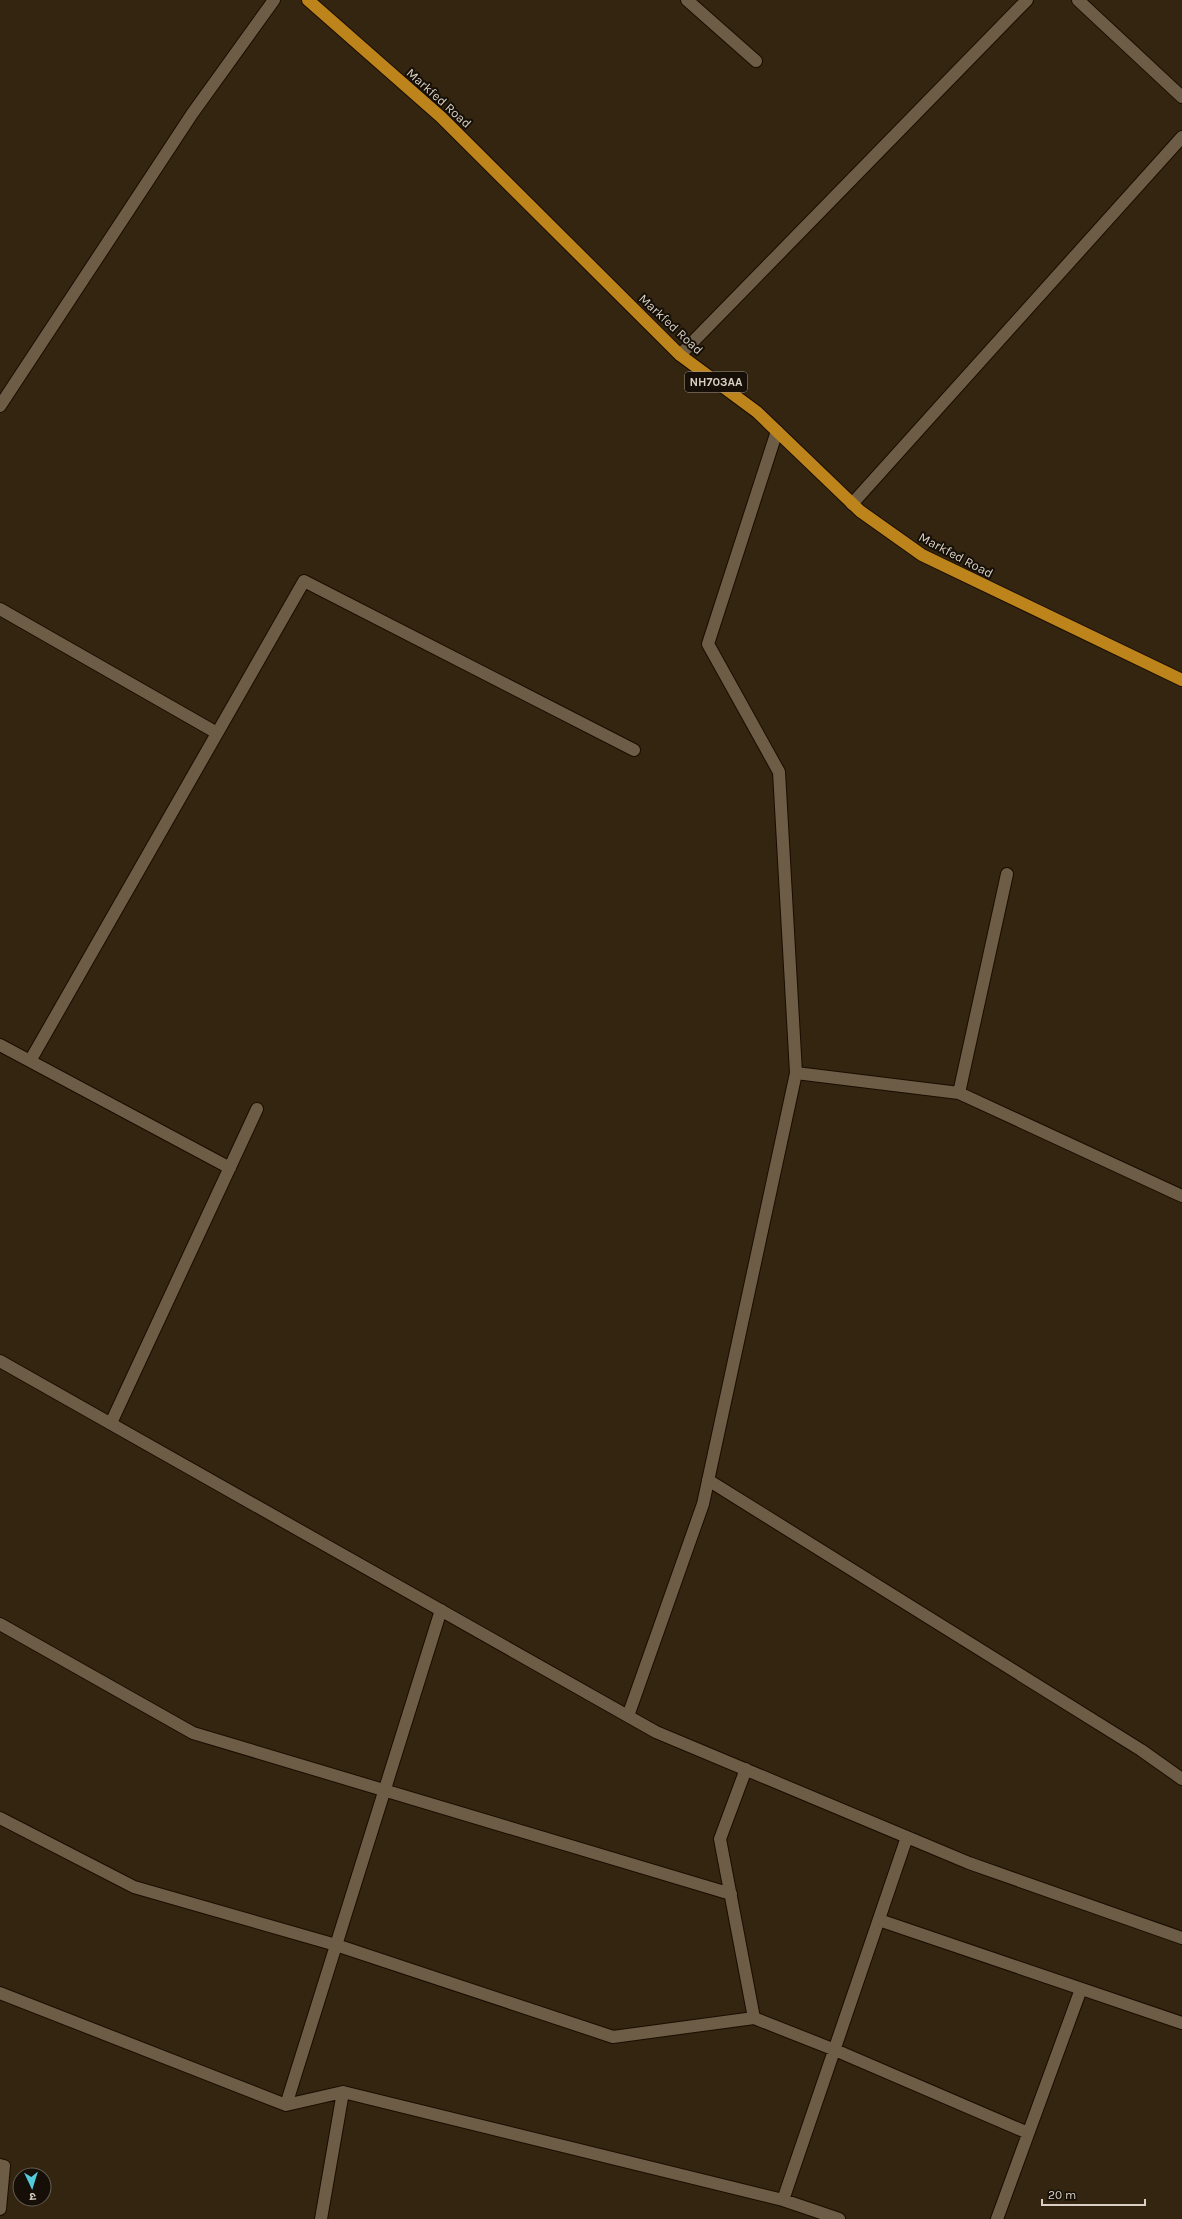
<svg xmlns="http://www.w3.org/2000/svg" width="1182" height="2219" font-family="Karla,'Noto Sans Devanagari',sans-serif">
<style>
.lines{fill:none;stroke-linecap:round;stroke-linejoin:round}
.street-casing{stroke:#1a0d00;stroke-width:14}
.highway-casing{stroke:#1a0d00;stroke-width:14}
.street{stroke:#6d5d46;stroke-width:12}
.highway{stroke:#bd841c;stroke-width:12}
.labels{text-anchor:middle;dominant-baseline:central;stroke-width:4;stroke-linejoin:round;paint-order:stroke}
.shield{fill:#150f07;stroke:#9e968b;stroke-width:1}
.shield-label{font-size:12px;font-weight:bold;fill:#d9d0c3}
.street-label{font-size:13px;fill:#d9d0c3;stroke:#150f07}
</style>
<rect width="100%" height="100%" fill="#33250f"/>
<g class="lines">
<defs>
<path id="street" d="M687 0 756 61
M1078 0 1182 97
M680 355 1027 0
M0 406 192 114 274 0
M852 504 1182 137
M0 609 217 733
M0 1045 230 1168
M30 1061 304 581 634 750
M796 1073 959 1093 1182 1196
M959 1093 1007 874
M0 1361 656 1732 969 1863 1182 1938
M111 1423 257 1109
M708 1480 1141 1750 1182 1779
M0 1624 193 1733 731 1894
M628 1716 703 1504 796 1073 779 772 708 644 777 431
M746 1769 720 1839 754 2018
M0 1818 134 1887 336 1945 613 2037 754 2018 835 2050 1028 2133
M879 1920 1182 2023
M0 1993 286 2105 343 2092 783 2200 907 1837
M286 2105 441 1610
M0 2165 4 2166 0 2209
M783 2200 839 2219
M321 2219 343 2092
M997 2219 1081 1989"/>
<path id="highway" d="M308 0 441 117 680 355 757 412 860 511 922 555 1182 680"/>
</defs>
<use href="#street" class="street-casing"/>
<use href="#highway" class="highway-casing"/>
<use href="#street" class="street"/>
<use href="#highway" class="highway"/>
</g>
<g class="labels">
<rect class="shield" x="685" y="372" width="62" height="20" rx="3"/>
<g class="shield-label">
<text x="716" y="382">NH703AA</text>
</g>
<g class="street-label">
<text transform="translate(439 98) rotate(42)">Markfed Road</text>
<text transform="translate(671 324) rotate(43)">Markfed Road</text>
<text transform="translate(956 555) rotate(28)">Markfed Road</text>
</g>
</g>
<g transform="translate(32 2187) rotate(176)"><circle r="19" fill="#150f07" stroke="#635c52"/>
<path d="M0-3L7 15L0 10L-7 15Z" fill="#53cbdb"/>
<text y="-6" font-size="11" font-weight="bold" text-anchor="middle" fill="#d9d0c3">उ</text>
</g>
<path d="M1042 2199v6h103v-6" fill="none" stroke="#d9d0c3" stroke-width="2"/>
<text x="1048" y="2199" font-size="12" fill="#d9d0c3" stroke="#150f07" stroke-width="3" paint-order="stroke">20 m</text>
</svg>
